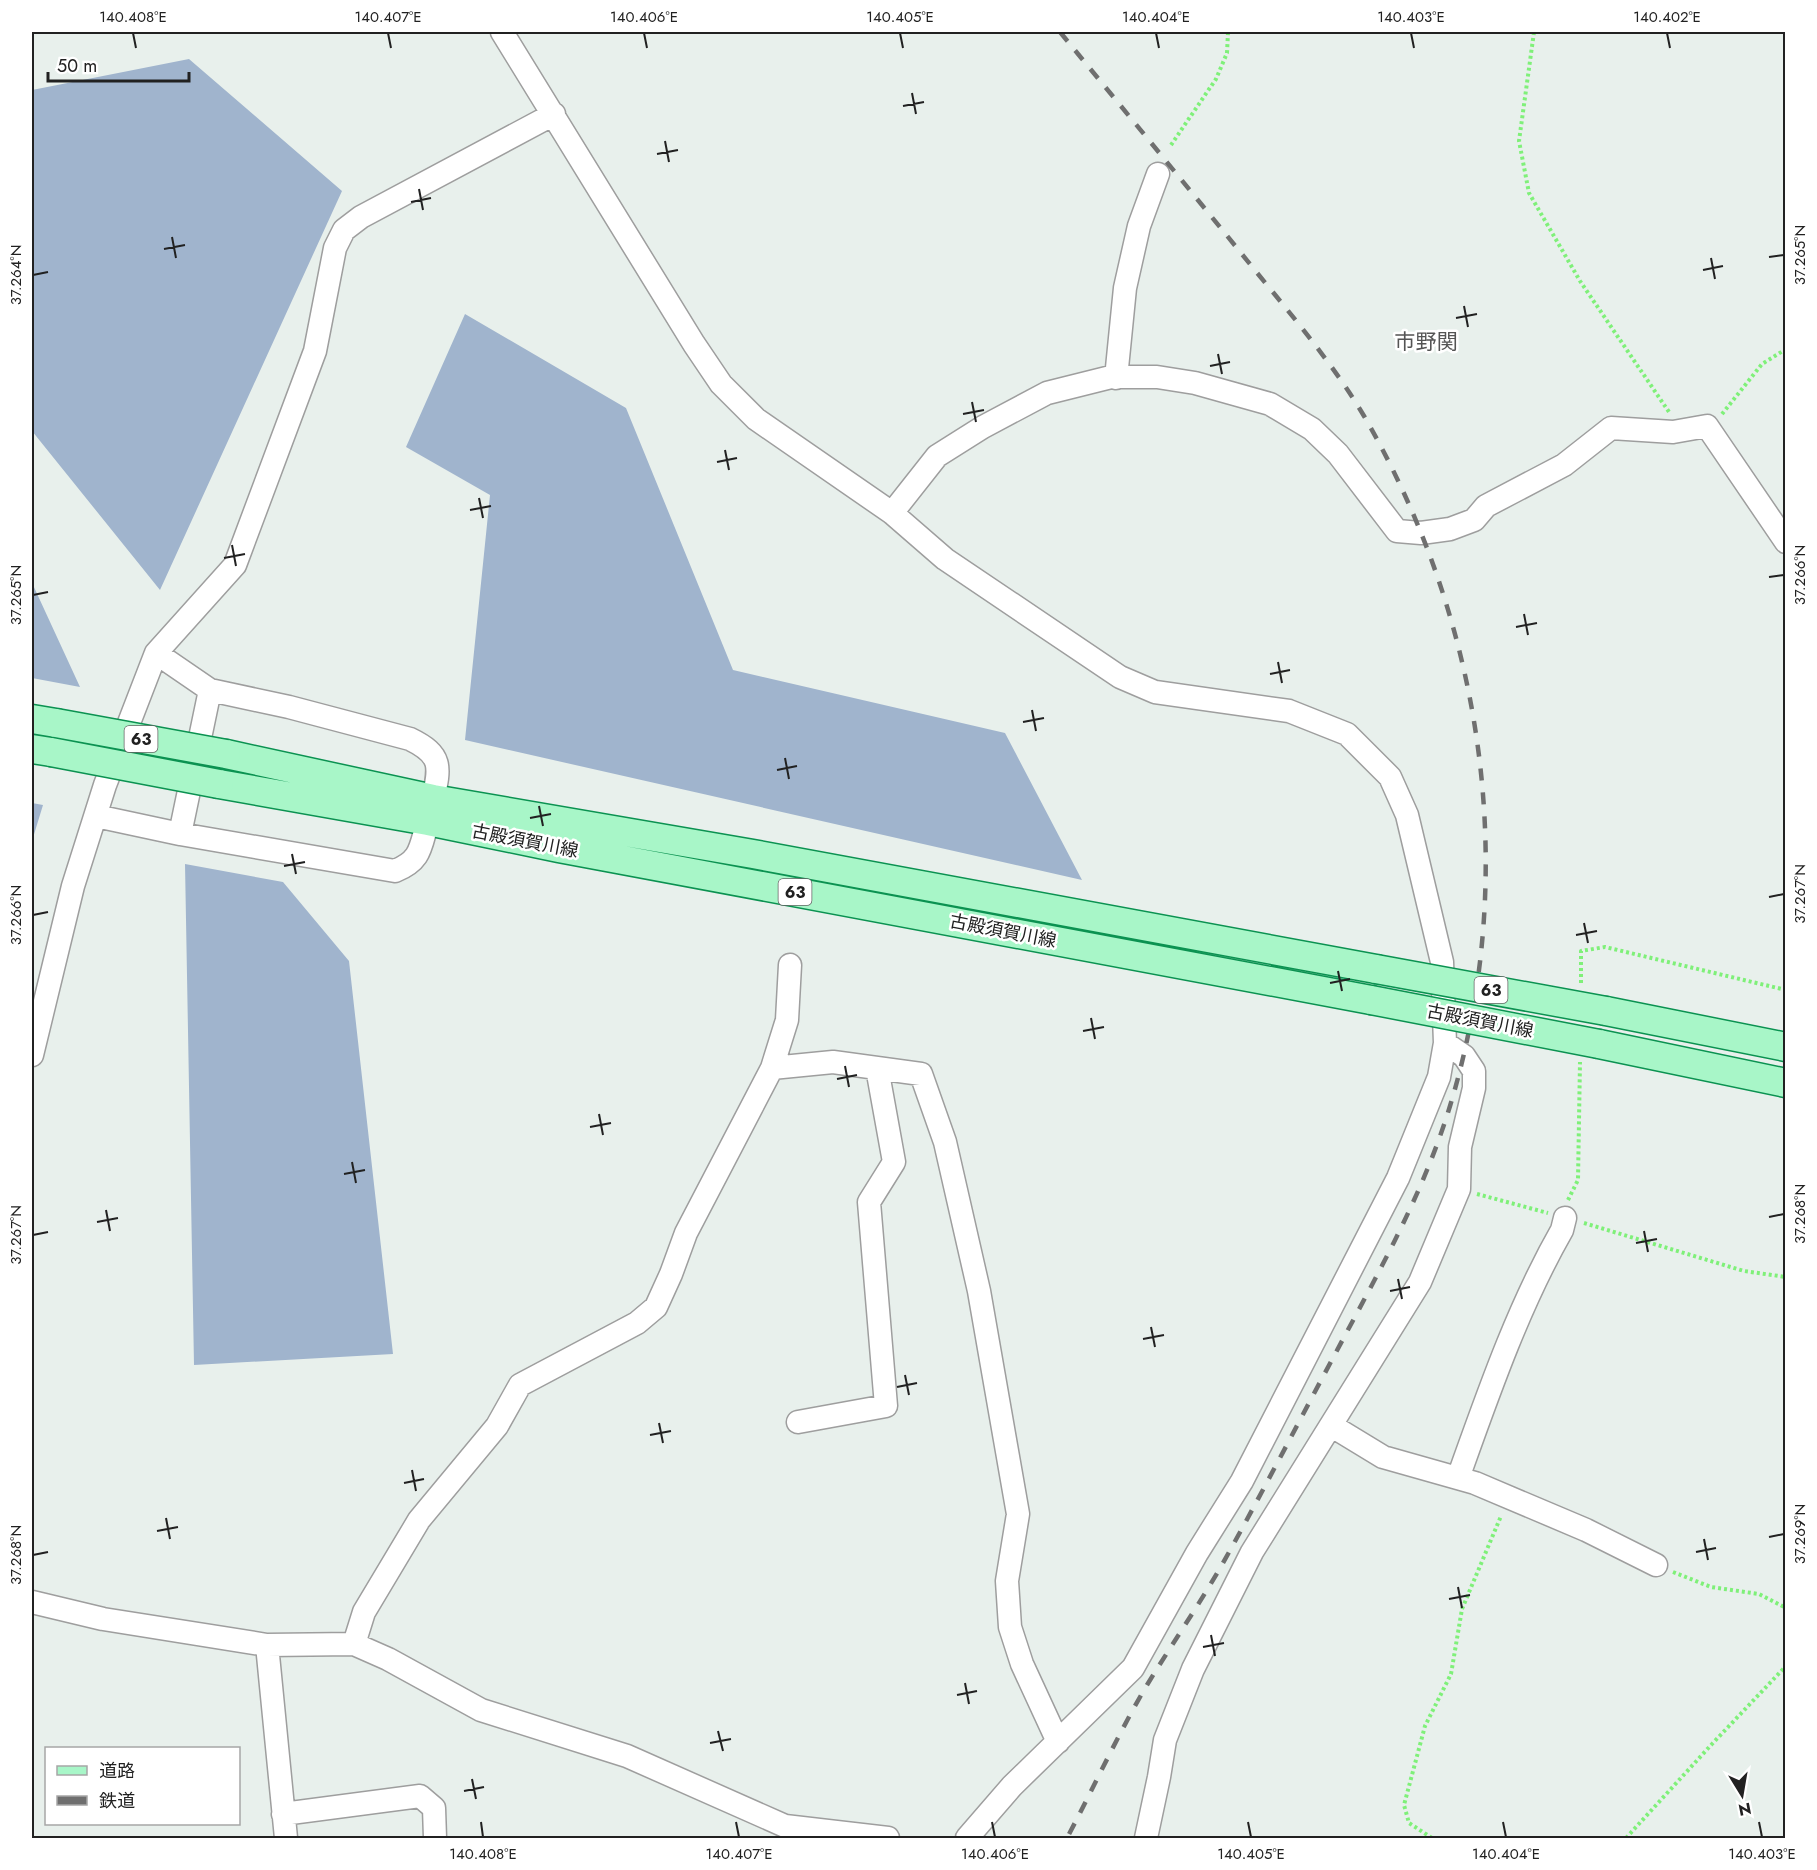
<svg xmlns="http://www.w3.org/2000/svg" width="1817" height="1870" font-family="Jost,'Noto Sans JP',sans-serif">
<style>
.forest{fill:#a0b4cd}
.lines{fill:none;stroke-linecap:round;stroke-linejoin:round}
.minor-casing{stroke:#9e9e9e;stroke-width:25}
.major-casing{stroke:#0b9251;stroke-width:31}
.path{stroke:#7ff079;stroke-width:4;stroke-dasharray:3 3;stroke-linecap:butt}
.minor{stroke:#fff;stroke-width:22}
.major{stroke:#a8f6c8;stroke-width:28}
.rail{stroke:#6f6f6f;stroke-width:4.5;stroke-dasharray:12 12;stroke-linecap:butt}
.major-bridge-casing{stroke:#0b9251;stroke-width:31;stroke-linecap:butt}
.major-bridge{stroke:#a8f6c8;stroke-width:28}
.ticks{fill:none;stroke:#212121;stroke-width:2}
.labels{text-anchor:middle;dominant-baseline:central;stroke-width:5;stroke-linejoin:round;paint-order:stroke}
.shield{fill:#fff;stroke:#646464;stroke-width:1.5}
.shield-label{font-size:16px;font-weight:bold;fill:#212121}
.street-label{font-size:18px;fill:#212121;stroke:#fff}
.quarter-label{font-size:21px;fill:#545454;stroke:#fff}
.neatline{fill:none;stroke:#212121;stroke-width:2}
.ticks-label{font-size:15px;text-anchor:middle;fill:#212121}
</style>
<rect width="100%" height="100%" fill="#e8f0ec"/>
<path class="forest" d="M189 59 342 191 160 590 32 431V90Z
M465 314 626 408 733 670 1005 733 1082 880 465 740 490 495 406 447Z
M32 582 33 585 80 687 32 678Z
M32 803 43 805 32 841Z
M185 864 283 882 349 961 393 1354 194 1365Z"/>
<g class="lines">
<defs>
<path id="minor" d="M502 32 694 344 721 384 756 419 892 513 945 559 1120 677 1155 692 1289 711 1347 734 1390 777 1407 815 1442 962 1445 1043 1439 1077 1398 1178 1242 1481 1197 1553 1133 1668 1012 1786 967 1838
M1116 378 1125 288 1139 226 1158 174
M892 513 937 456 983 427 1047 393 1111 377H1157L1195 383 1270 404 1312 429 1338 454 1397 531 1421 533 1450 529 1474 520 1486 506 1564 465 1611 428 1673 432 1707 426 1786 542
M156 653 210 690 289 707 410 739C443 755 440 767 433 799
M96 816 180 834 395 871C422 860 420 847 428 821
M180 834 210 690
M32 1055 73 886 105 785 156 653 235 565 315 351 335 248 344 230 361 217 554 114
M772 1068 833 1062 921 1074 945 1142 979 1291 1018 1514 1007 1581 1010 1627 1022 1664 1058 1742
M798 1422 886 1406 869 1202 894 1162 877 1068
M1332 1426 1383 1457 1475 1483 1586 1530 1656 1565
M1458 1478C1488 1394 1518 1307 1562 1230L1565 1218
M32 1602 103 1619 267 1645 354 1644 388 1659 481 1710 627 1756 785 1826 888 1838
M354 1644 364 1612 419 1520 497 1426 520 1385 637 1323 656 1307 671 1274 686 1233 772 1068 787 1020 790 965
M267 1645 286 1838
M283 1814 420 1796 434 1808 435 1838
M1146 1838 1159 1777 1165 1740 1193 1669 1252 1552 1420 1282 1459 1189 1460 1147 1474 1088V1071L1464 1056 1445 1043"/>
<path id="major" d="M32 719 56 723
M32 749 51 752
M226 754 433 799 753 854 1376 969
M219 784 428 821 559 848 1371 1000
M1606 1011 1786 1047
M1599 1044 1786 1083"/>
</defs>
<use href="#minor" class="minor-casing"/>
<use href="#major" class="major-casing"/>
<path class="path" d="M1534 32 1519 141 1529 193 1580 281 1669 412
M1171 145 1216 79 1227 53 1228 32
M1722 414 1762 364 1786 349
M1581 983V951L1605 947 1786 990
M1477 1194 1548 1213
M1568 1200 1578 1180 1580 1062
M1584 1223 1744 1271 1786 1277
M1673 1572 1711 1587 1759 1594 1786 1608
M1432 1838 1409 1823 1404 1805 1425 1726 1451 1674 1462 1609 1501 1516
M1626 1838 1712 1744 1786 1666"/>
<use href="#minor" class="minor"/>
<use href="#major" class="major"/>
<path class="rail" d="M1060 32C1120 105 1181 179 1241 253 1282 304 1331 360 1364 416 1485 625 1520 875 1450 1106 1423 1195 1377 1275 1334 1356 1297 1425 1261 1495 1223 1563 1199 1605 1172 1644 1147 1685 1118 1734 1094 1787 1067 1838"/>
<defs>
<path id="major-bridge" d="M56 723 226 754
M51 752 219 784
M1376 969 1606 1011
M1371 1000 1599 1044"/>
</defs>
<use href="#major-bridge" class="major-bridge-casing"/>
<use href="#major-bridge" class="major-bridge"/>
</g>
<path class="ticks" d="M133 33 136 48M388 33 391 48M644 33 647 48M900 33 903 48M1156 33 1159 48M1411 33 1414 48M1667 33 1670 48M912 93 916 114M903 106 924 102M665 141 669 162M657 154 678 150M419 189 423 210M411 202 431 198M172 237 176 258M164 249 185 245M1769 257 1784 255M1711 258 1715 279M1703 270 1723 266M33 275 48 272M1464 306 1468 327M1456 318 1477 314M1218 354 1222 374M1210 366 1230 362M972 402 976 422M963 414 984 410M725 450 729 470M717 462 737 458M479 498 483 518M470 510 491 506M232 545 236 566M224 558 245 554M1769 577 1784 575M33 595 48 592M1524 614 1528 635M1516 627 1537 623M1278 662 1282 683M1270 674 1290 670M1032 710 1036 731M1023 722 1044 718M785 758 789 779M777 770 797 766M539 806 543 826M530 818 551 814M292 854 296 874M284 866 305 862M1769 897 1784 894M33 915 48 912M1584 923 1588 943M1576 935 1597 931M1338 971 1342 991M1330 983 1350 979M1091 1018 1095 1039M1083 1031 1104 1027M845 1066 849 1087M837 1079 857 1075M599 1114 603 1135M590 1127 611 1123M352 1162 356 1183M344 1174 365 1170M106 1210 110 1231M1769 1217 1784 1214M97 1222 118 1218M1644 1231 1648 1252M33 1235 48 1232M1636 1243 1657 1239M1398 1279 1402 1299M1390 1291 1410 1287M1151 1327 1155 1347M1143 1339 1164 1335M905 1375 909 1395M897 1387 917 1383M659 1423 663 1443M650 1435 671 1431M412 1470 416 1491M404 1483 424 1479M166 1518 170 1539M157 1531 178 1527M1769 1537 1784 1534M1704 1539 1708 1560M1696 1552 1716 1548M33 1555 48 1552M1458 1587 1462 1608M1449 1599 1470 1595M1211 1635 1215 1656M1203 1647 1224 1643M965 1683 969 1704M957 1695 977 1691M718 1731 723 1751M710 1743 731 1739M472 1779 476 1799M464 1791 484 1787M481 1822 483 1837M736 1822 739 1837M992 1822 995 1837M1248 1822 1251 1837M1503 1822 1506 1837M1759 1822 1762 1837"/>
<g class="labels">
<g class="shield">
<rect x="124.5" y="726" width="33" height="26" rx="4.5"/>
<rect x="778.5" y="879" width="33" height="26" rx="4.5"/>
<rect x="1474.5" y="977" width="33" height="26" rx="4.5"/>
</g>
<g class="shield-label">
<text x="141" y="739">63</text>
<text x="795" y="892">63</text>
<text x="1491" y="990">63</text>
</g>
<g class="street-label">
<text transform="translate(525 841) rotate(11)">古殿須賀川線</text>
<text transform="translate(1003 931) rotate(11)">古殿須賀川線</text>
<text transform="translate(1480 1021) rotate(11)">古殿須賀川線</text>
</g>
<g class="quarter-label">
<text x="1426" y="342">市野関</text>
</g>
</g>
<rect width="1817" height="1870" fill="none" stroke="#ffffff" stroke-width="66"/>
<rect x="45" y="1747" width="195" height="78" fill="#ffffff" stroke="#a6a6a6" stroke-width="1.5"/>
<rect x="57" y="1766" width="30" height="9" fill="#a8f6c8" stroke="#a6a6a6" stroke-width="1.5"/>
<text x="99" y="1777" font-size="18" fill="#212121">道路</text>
<rect x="57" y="1796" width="30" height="9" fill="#6f6f6f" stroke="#a6a6a6" stroke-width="1.5"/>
<text x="99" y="1807" font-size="18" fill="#212121">鉄道</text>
<g transform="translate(1742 1795) rotate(169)" stroke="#ffffff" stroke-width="4.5" paint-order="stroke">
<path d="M0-4.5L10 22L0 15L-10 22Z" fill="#212121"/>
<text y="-9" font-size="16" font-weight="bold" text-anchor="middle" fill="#212121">N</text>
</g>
<path d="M48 72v9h141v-9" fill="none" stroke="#212121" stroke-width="3"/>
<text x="57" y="72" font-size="18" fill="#212121" stroke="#ffffff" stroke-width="4.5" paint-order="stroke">50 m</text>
<rect x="33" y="33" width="1751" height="1804" class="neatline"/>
<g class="ticks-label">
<text x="133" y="22">140.408°E</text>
<text x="388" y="22">140.407°E</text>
<text x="644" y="22">140.406°E</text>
<text x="900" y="22">140.405°E</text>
<text x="1156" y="22">140.404°E</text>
<text x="1411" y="22">140.403°E</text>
<text x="1667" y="22">140.402°E</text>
<text transform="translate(1800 255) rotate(-90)" y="5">37.265°N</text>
<text transform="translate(16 275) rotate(-90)" y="5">37.264°N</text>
<text transform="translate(1800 575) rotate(-90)" y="5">37.266°N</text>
<text transform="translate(16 595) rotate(-90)" y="5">37.265°N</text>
<text transform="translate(1800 894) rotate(-90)" y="5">37.267°N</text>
<text transform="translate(16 915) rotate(-90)" y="5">37.266°N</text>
<text transform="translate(1800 1214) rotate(-90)" y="5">37.268°N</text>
<text transform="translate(16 1235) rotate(-90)" y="5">37.267°N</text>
<text transform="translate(1800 1534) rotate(-90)" y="5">37.269°N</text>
<text transform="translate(16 1555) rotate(-90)" y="5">37.268°N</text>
<text x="483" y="1859">140.408°E</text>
<text x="739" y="1859">140.407°E</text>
<text x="995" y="1859">140.406°E</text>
<text x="1251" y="1859">140.405°E</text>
<text x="1506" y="1859">140.404°E</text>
<text x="1762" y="1859">140.403°E</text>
</g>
</svg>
